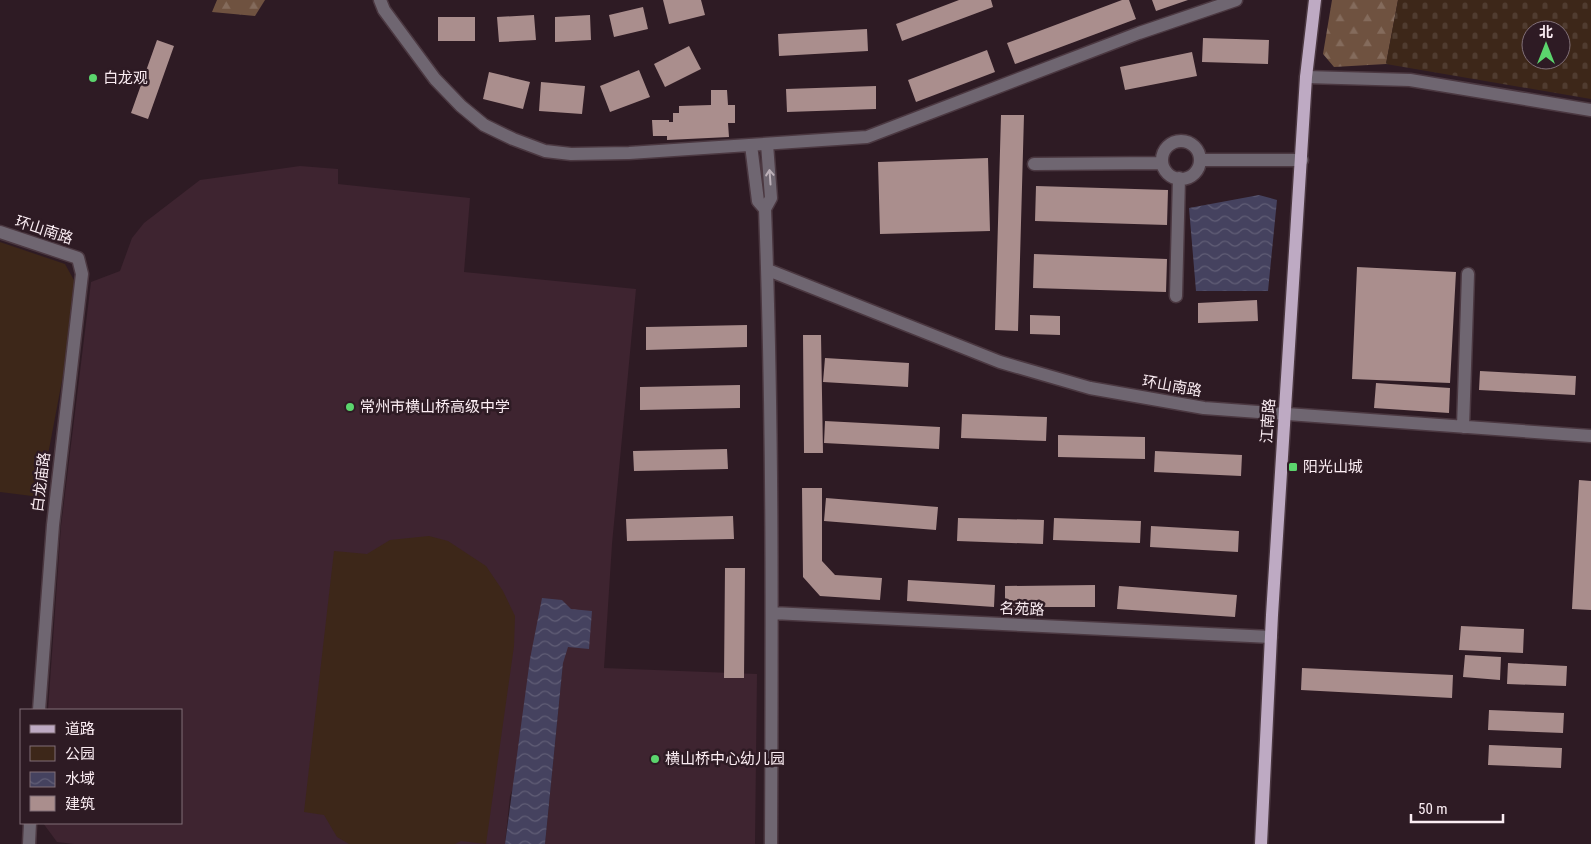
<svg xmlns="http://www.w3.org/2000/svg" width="1591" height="844" font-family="'Roboto Condensed','Noto Sans SC',sans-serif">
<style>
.built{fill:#3e2430}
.forest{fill:url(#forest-firs)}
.cemetery{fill:url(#cemetery-stones);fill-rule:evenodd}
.green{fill:#3d2719}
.water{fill:url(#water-waves)}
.building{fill:#aa8e8d}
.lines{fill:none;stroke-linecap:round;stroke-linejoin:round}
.minor-casing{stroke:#4b3841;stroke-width:15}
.major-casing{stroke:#4b3841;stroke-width:15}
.minor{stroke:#6f6671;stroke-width:12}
.major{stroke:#beaac3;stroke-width:12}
.oneway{stroke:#bcb0b8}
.poi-dot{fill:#5bd56d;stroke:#2e1b24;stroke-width:2}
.labels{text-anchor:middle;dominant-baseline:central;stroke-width:5;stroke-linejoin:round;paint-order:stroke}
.poi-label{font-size:15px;fill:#fbedf3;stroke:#2e1b24;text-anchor:start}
.street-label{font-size:15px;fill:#fbedf3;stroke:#2e1b24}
</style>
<defs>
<pattern id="forest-firs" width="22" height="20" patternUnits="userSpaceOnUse" patternTransform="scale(1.25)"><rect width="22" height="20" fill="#6f5240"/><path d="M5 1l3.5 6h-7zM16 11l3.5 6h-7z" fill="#846b5c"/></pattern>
<pattern id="cemetery-stones" width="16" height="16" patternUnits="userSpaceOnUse" patternTransform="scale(1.25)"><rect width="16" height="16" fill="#3d2719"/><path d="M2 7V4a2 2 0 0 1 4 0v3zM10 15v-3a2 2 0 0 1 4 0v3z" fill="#503c30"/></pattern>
<pattern id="water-waves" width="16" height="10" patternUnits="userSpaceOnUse" patternTransform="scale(1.25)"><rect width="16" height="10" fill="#45425f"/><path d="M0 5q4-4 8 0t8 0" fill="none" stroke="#615e76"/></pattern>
</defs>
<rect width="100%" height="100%" fill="#2e1b24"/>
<path class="built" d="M300 166 338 169V184L470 198 464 272 636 289 612 544 604 668 757 674 755 844H545L563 663 510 796 505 844H74L57 842 43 823H181V710H48L61 526 91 282 120 271 132 238 144 223 200 180Z"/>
<path class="forest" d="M217 0H265L255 16 212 12Z
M1332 0H1398L1386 64 1334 67 1323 54Z"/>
<path class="cemetery" d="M1398 0H1591V99L1386 64ZM1531 30H1561V60H1531Z"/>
<path class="green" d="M0 242 65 264 75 282 71 333 40 497 0 492Z
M429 536 448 541 486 566 503 591 515 616 514 646 486 844 461 841 455 844H349L337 837 324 815 304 812 334 551 367 554 390 540Z"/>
<path class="water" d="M1259 195 1277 200 1268 291H1196L1189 208Z
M542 598 562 600 571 609 592 611 589 649 568 647 563 663 545 844H505L530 659Z"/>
<path class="building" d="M663 0H701L705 15 669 24Z
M959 0H991L993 7 902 41 896 24Z
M1122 0H1129L1136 19 1015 64 1007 43Z
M1152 0H1188L1156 11Z
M643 7 648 29 614 37 609 15Z
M534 15 536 40 499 42 497 17Z
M590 15 591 40 555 42V17Z
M438 17H475V41H438Z
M867 29 868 51 779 56 778 34Z
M1203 38 1269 40 1268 64 1202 62Z
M157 40 174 46 148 119 131 113Z
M689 46 701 69 665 87 654 64Z
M987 50 995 72 916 102 908 80Z
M1192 52 1197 76 1125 90 1120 67Z
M639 70 650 97 610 112 600 86Z
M489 72 530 82 523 109 483 99Z
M541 82 585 86 582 114 539 111Z
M876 86V109L787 112 786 89Z
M711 90H727L728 105H735V123H728L729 137 667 140V136H653L652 120H669V122H673V113H679V106L711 105Z
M1001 115H1024L1018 331 995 330Z
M988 158 990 231 880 234 878 162Z
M1036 186 1168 190 1167 225 1035 221Z
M1034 254 1167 259 1166 292 1033 288Z
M1357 267 1456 272 1450 383 1352 379Z
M1257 300 1258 321 1198 323V303Z
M1030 315 1060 316V335L1030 334Z
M747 325V347L646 350V327Z
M803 335H821L823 453H804Z
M825 358 909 363 908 387 823 382Z
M1480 371 1576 376 1575 395 1479 390Z
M1376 383 1450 388 1449 413 1374 408Z
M740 385V408L640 410V387Z
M962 414 1047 417 1046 441 961 438Z
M825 421 940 427 939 449 824 443Z
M1058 435 1145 437V459L1058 457Z
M727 449 728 469 634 471 633 451Z
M1155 451 1242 455 1241 476 1154 472Z
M1579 480 1591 481V610L1572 609Z
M802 488H822V561L835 575 882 578 880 600 820 596 803 577Z
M826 498 938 507 936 530 824 521Z
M733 516 734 539 627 541 626 519Z
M958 518 1044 520 1043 544 957 541Z
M1054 518 1141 521 1140 543 1053 540Z
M1151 526 1239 531 1238 552 1150 547Z
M725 568H745L744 678H724Z
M908 580 995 585 994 607 907 601Z
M1095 585V607H1005V586Z
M1119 586 1237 595 1235 617 1117 609Z
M1461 626 1524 629 1523 653 1459 650Z
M1465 655 1501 657 1500 680 1463 677Z
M1508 663 1567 666 1566 686 1507 684Z
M1302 668 1453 675 1452 698 1301 690Z
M1489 710 1564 713 1563 733 1488 730Z
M1489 745 1562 748 1561 768 1488 765Z"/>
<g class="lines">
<defs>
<path id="minor" d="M380 0 384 10 435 79 461 106 484 125 513 139 545 151 571 154 629 153 867 137 1139 33 1236 0
M1306 77 1410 80 1591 110
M1162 160a19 19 0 1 1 38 0a19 19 0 1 1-38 0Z
M751 145 758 201 765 209 771 198 767 144
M1200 160H1302
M1034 164 1162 163
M765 209C773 420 772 632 771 844
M0 232 78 258 82 274 53 525 39 710
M768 270 1000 362 1090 388 1204 408 1591 436
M1176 296 1179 178
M1463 427 1468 274
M772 613 1271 637
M29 844 30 823"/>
<path id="major" d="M1261 844 1272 615 1306 77 1315 0"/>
</defs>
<use href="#minor" class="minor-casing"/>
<use href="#major" class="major-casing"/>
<use href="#minor" class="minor"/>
<use href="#major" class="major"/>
</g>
<defs><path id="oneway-shaft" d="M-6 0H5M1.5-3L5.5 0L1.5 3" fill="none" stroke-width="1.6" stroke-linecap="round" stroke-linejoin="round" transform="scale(1.25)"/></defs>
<use class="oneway" href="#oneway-shaft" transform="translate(770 177) rotate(-94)"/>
<g class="poi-dot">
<circle cx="93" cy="78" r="5"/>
<circle cx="350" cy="407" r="5"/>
<rect x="1288" y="462" width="10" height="10" rx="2.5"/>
<circle cx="655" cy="759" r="5"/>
</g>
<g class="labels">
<g class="poi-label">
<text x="103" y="78">白龙观</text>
<text x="360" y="407">常州市横山桥高级中学</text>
<text x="1303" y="467">阳光山城</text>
<text x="665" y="759">横山桥中心幼儿园</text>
</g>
<g class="street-label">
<text transform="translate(44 230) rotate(18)">环山南路</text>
<text transform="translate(1172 386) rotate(10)">环山南路</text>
<text transform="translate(1268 421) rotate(-86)">江南路</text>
<text transform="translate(41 482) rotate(-83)">白龙庙路</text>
<text transform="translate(1022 609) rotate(2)">名苑路</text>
</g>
</g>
<rect x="20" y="709" width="162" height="115" fill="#2e1b24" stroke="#806f77"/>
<rect x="30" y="725" width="25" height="8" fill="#beaac3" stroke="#806f77"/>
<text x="65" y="734" font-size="15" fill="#fbedf3">道路</text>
<rect x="30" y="746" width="25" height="15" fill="#3d2719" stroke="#806f77"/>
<text x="65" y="759" font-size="15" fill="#fbedf3">公园</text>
<rect x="30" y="772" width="25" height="15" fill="url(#water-waves)" stroke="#806f77"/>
<text x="65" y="784" font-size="15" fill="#fbedf3">水域</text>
<rect x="30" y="796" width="25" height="15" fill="#aa8e8d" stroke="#806f77"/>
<text x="65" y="809" font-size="15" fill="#fbedf3">建筑</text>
<g transform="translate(1546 45)"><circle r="24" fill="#2e1b24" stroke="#806f77"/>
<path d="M0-4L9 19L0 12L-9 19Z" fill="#5bd56d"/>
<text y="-8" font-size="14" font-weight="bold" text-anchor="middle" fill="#fbedf3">北</text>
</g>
<path d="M1411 814v8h92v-8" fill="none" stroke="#fbedf3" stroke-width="2.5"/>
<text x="1418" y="814" font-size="15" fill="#fbedf3" stroke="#2e1b24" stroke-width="4" paint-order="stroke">50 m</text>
</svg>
